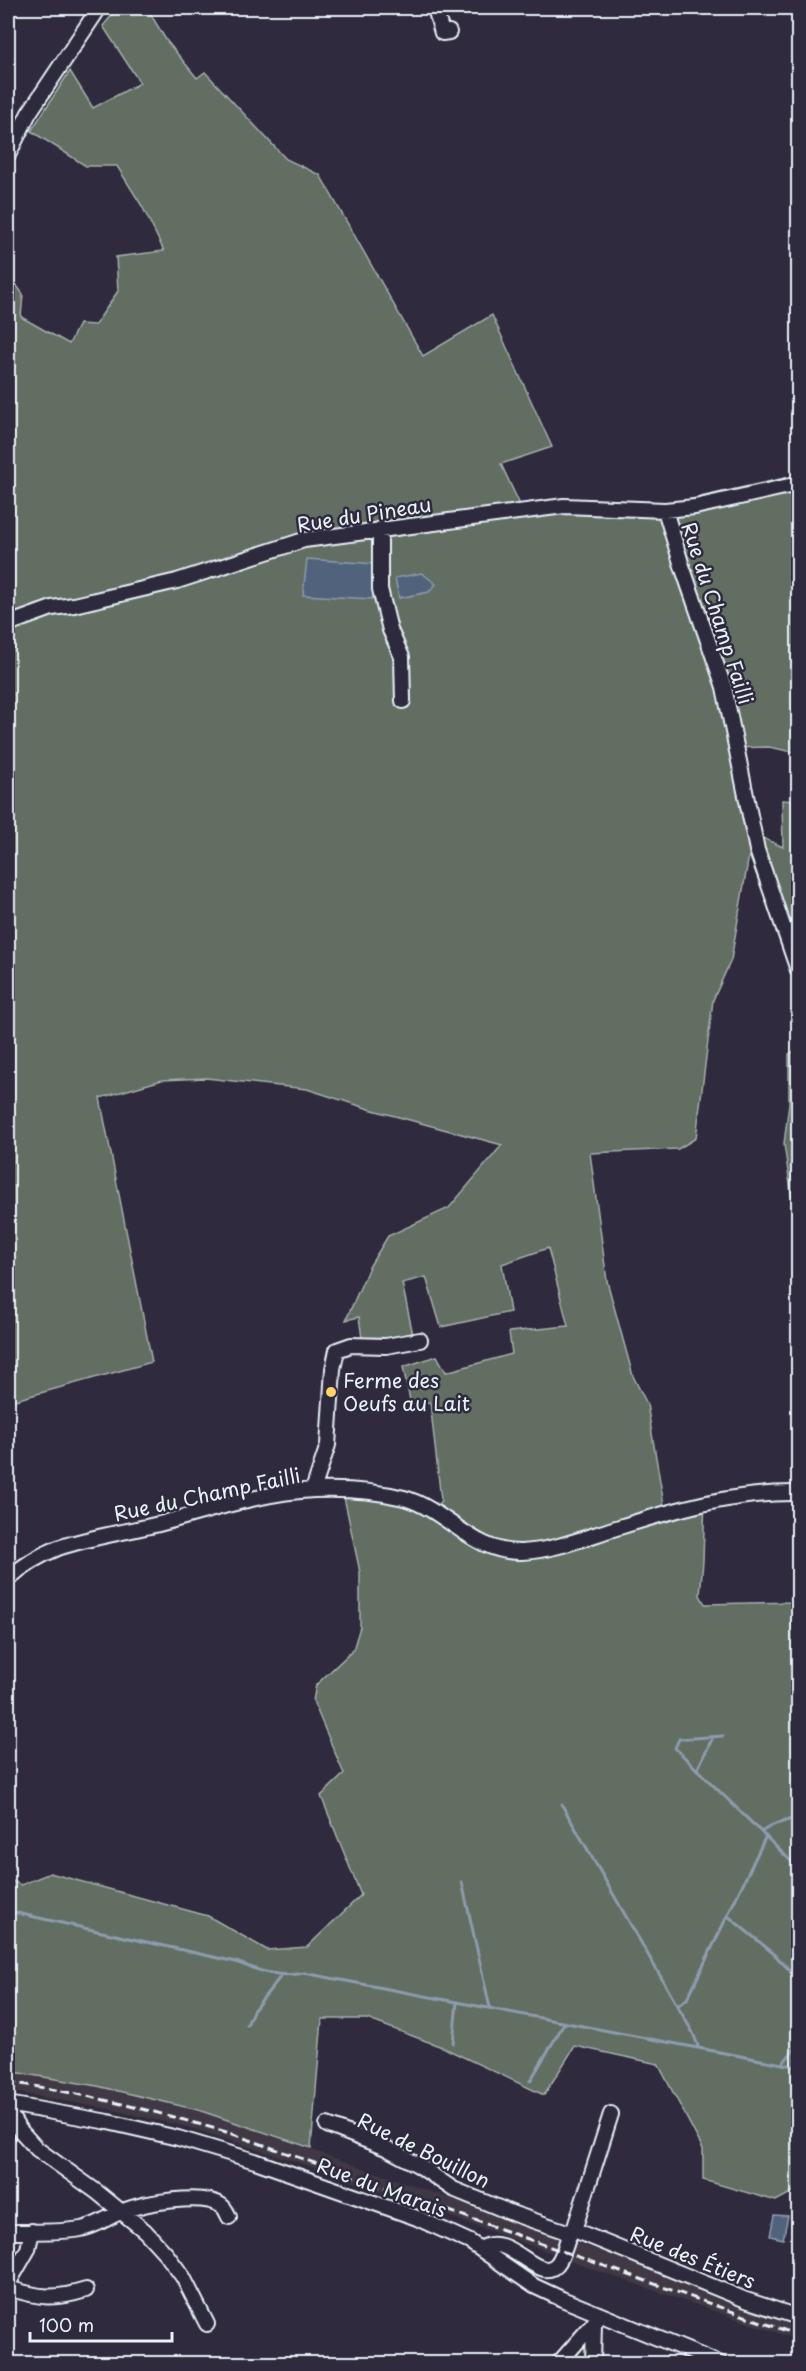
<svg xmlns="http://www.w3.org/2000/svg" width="806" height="2371" font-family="'Playpen Sans',sans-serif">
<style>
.built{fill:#403844}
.green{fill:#626e62;stroke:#a5b0ad;stroke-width:1.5}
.water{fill:#51637c;stroke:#8d9cae;stroke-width:1.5}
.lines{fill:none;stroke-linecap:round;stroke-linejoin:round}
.stream{stroke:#8d9cae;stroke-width:3}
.minor-casing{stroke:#e8f1f8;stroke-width:18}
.minor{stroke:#2f2a3d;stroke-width:14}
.rail{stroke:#e8f1f8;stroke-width:3;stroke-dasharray:9 4.5;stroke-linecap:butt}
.poi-dot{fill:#ffd166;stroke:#2f2a3d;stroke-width:2}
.labels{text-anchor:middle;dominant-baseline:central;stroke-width:5;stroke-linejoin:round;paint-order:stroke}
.street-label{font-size:20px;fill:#e8f1f8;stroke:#2f2a3d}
.poi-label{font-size:20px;fill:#e8f1f8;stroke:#2f2a3d;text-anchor:start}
</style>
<rect width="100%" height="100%" fill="#2f2a3d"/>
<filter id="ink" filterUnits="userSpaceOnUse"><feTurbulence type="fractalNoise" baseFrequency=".0167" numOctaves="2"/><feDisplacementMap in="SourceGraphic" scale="12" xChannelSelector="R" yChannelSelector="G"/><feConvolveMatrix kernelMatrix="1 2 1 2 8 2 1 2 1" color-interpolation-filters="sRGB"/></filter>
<g filter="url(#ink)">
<path class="built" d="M8 2071 97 2086 198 2110 563 2238 557 2255 309 2166 191 2128 108 2109 8 2091Z
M574 2242 798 2320V2340L566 2260Z"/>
<path class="green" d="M118 8H147L166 40 197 78 205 72 286 159 320 175 423 356 492 315 552 447 501 464 521 507 665 505 798 475V753L769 747 730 748 745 830 783 847 782 800 798 801V984L749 855 731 960 713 1000 696 1138 678 1149 590 1153 607 1281 633 1376 647 1404 664 1505 705 1496 703 1561 700 1595 705 1604 794 1602 798 1565V2189L776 2201 703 2180V2149L658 2064 575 2046 544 2095 442 2047 367 2019H322L311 2148 198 2110 97 2086 8 2071V1879L21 1885 50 1873 208 1916 267 1950 307 1947 361 1895 321 1796 344 1774 313 1701 316 1685 353 1650 360 1627V1572L344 1497C378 1498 399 1503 431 1516L441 1500 430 1402 411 1405 403 1367 437 1356 446 1372 512 1354 509 1332 568 1326 548 1248 502 1264 510 1312 441 1327 426 1277 402 1283 413 1335 396 1338H362L359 1317 346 1320 369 1267 388 1236 449 1208 502 1145 369 1109 307 1089 206 1078 162 1080 100 1098 152 1362 8 1402V274L23 294 21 317 69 344 79 324 95 325 118 291 116 257 164 251 142 206 117 166H86L31 131 70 71 93 108 140 83 103 26Z
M798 1049V1216L793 1205 784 1144 789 1103V1054Z"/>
<path class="water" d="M307 559 375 564 374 593 372 599 303 595Z
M422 573 436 584 429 592 399 598 395 578Z
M774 2215 788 2216 783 2239 770 2236Z"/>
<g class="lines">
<path class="stream" d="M723 1736 679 1739 675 1748 798 1868
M697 1770 713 1737
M562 1805 693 2033 698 2046
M761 1832 773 1825 798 1817
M462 1882 490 2008
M8 1911 236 1962C259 1971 279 1978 304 1973L798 2067
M728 1916 773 1953 798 1979
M677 2006 687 1999 766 1836
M247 2025 253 2011 281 1976
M453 2043 457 2002
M782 2064 798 2045
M530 2081 565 2022"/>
<defs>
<path id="minor" d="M435 8 442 33 449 32
M8 155 29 113 99 8
M665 510 682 566 724 687 757 850 798 970
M380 529V589L390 630 402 657 403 701
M8 624 52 608 74 605 177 581 304 540 564 506 665 510 695 507 798 484
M313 1490 328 1445 333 1369 337 1350 351 1345 386 1346 420 1340
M8 1579C21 1567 40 1555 58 1548 90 1537 126 1532 159 1524 209 1511 262 1492 314 1490 342 1489 376 1491 404 1498 447 1510 473 1553 521 1552 552 1551 584 1538 613 1529 674 1510 733 1492 798 1493
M8 2104 108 2122 178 2138 255 2161 417 2218 470 2242 534 2286 562 2299 721 2364
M8 2111 18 2128 37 2149 97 2192 145 2231 166 2254 183 2277 207 2324
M327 2125 386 2148 418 2165 453 2189 514 2214 570 2233
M574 2230 611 2114
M8 2232C31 2231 58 2233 81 2229 100 2225 107 2217 123 2211 144 2203 203 2192 222 2206 225 2208 227 2213 229 2217
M570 2233 574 2230 746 2300 798 2317
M481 2249C508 2229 539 2286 557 2264 564 2256 566 2242 570 2233
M8 2284 28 2249 32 2231
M8 2288C40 2298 54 2300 86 2290
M558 2364 594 2323 599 2314
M593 2364 594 2323"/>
</defs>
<use href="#minor" class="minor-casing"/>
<use href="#minor" class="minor"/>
<path class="rail" d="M8 2082C84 2093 159 2112 233 2134L798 2335"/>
</g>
</g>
<circle class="poi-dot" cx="331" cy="1392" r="6"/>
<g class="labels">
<g class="street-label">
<text transform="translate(364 514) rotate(-9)">Rue du Pineau</text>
<text transform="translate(718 613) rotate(72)">Rue du Champ Failli</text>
<text transform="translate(207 1494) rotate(-12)">Rue du Champ Failli</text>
<text transform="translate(424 2150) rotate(26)">Rue de Bouillon</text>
<text transform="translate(382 2187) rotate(20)">Rue du Marais</text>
<text transform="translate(693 2257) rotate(22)">Rue des Étiers</text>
</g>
<g class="poi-label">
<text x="343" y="1380">Ferme des<tspan x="343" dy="23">Oeufs au Lait</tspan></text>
</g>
</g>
<rect width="806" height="2371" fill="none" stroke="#2f2a3d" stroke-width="30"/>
<rect x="15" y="15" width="776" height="2341" fill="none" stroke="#e8f1f8" stroke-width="2" filter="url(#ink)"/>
<path d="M30 2332v9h142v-9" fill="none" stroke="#e8f1f8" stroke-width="3"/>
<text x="39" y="2332" font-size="18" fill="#e8f1f8" stroke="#2f2a3d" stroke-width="4.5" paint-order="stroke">100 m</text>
</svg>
